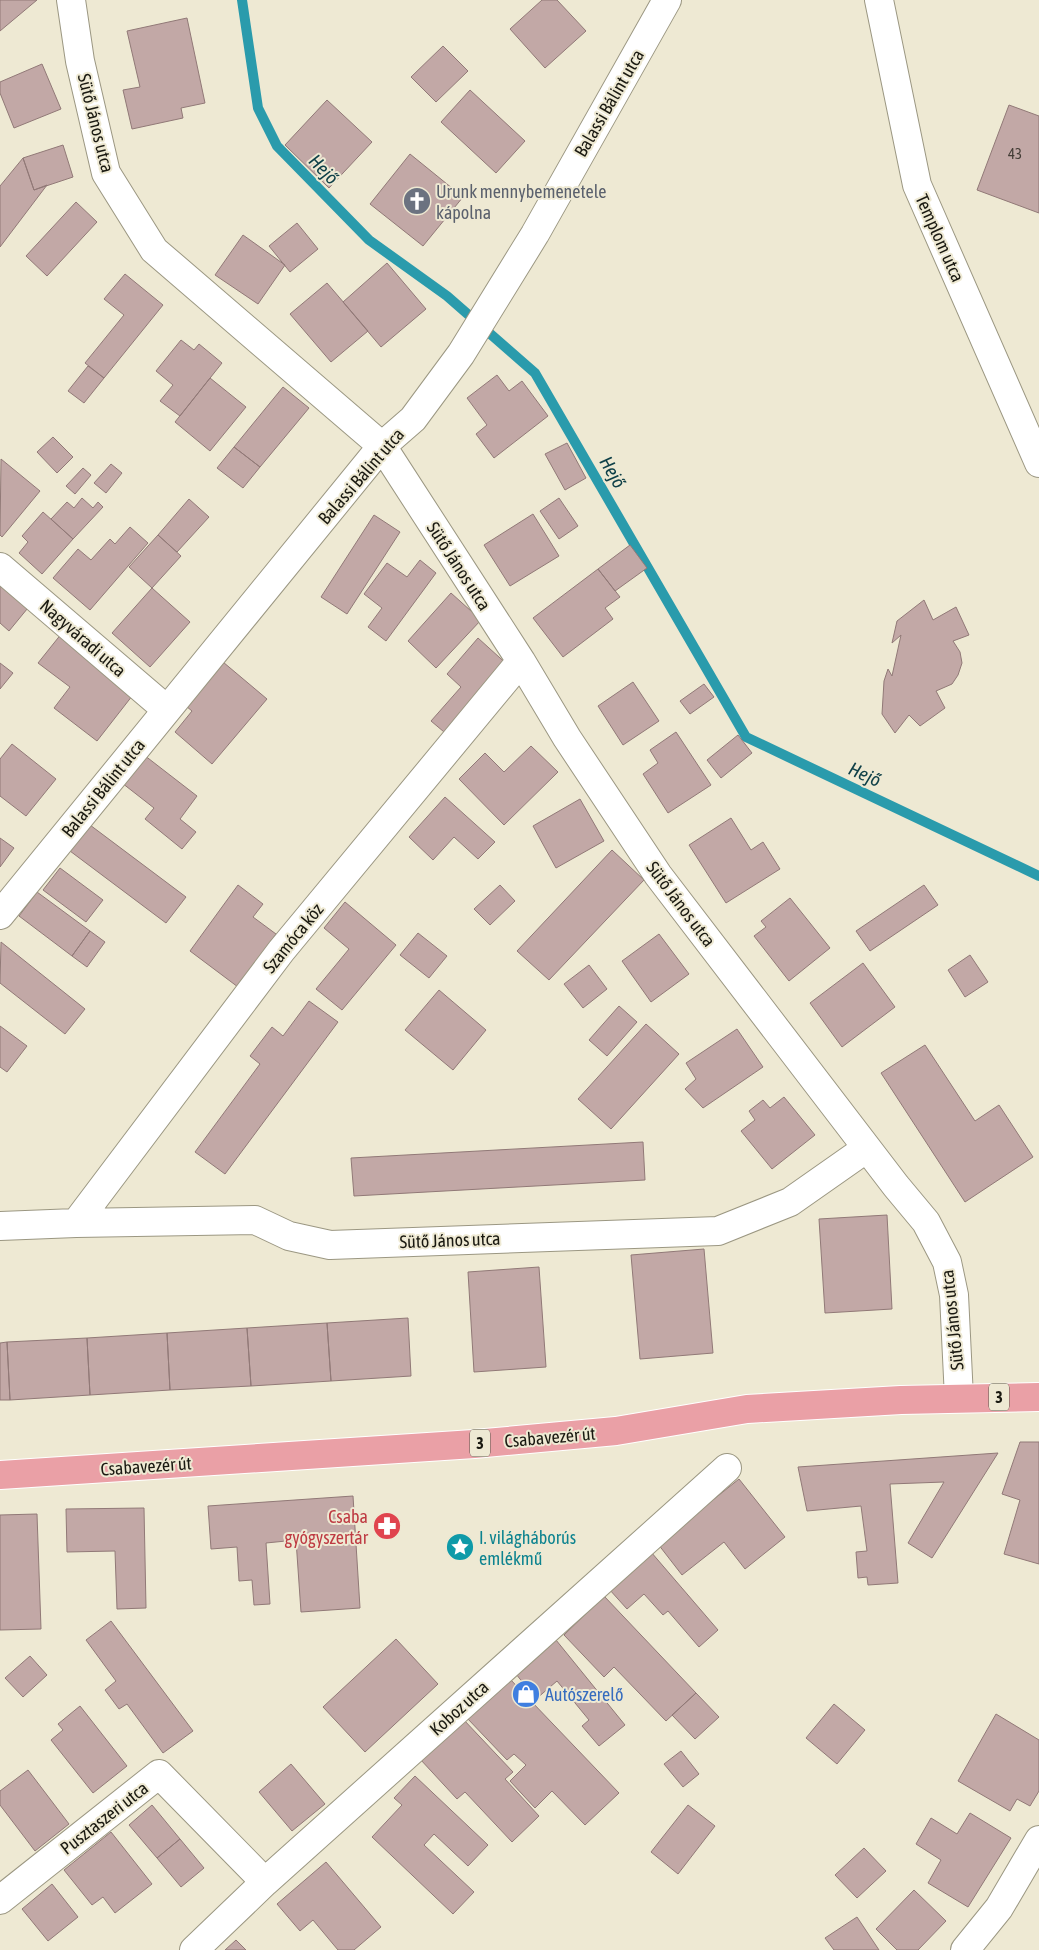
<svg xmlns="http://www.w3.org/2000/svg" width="1039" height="1950" font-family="'Asap Condensed',sans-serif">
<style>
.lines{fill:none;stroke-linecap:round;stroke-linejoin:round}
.stream{stroke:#2a9bac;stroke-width:10}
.building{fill:#c2a8a6;stroke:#917977}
.minor-casing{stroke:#9b9782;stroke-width:30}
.major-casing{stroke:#fff;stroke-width:30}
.minor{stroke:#fff;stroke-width:28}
.major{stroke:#eaa0a6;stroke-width:28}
.labels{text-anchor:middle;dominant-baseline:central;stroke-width:4;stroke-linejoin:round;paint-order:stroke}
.number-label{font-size:15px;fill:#443d36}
.shield{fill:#eee9d3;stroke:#5a574b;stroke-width:1}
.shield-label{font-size:16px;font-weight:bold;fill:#1a1911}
.street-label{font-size:18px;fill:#1a1911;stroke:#eee9d3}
.worship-label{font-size:18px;fill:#5b616d;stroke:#eee9d3;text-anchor:start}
.health-label{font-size:18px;fill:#be3a42;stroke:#eee9d3;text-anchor:end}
.culture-label{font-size:18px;fill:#0d838f;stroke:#eee9d3;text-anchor:start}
.shop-label{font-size:18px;fill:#366cbe;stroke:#eee9d3;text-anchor:start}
.water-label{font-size:19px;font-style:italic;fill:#0f4048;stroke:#eee9d3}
</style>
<rect width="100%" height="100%" fill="#eee9d3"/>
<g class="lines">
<path class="stream" d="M242 0 258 108 277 146 369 240 447 296 535 373 746 737 1039 876"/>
</g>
<path class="building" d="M0 0H37L0 31Z
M542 0H557L586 31 545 68 510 29Z
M187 18 205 103 181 108 183 118 132 129 123 90 140 87 127 31Z
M443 46 468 71 436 102 411 77Z
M42 64 61 109 14 128 0 93V82Z
M470 90 525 141 496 173 441 122Z
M327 100 372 142 329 188 285 145Z
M1009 105 1039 116V213L977 190Z
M63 145 73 177 34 190 23 158Z
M410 154 463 197 423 246 370 204Z
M23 158 34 190 47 185 0 247V186Z
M76 202 97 222 47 276 26 256Z
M297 223 318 249 290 272 269 246Z
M243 235 285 265 258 304 215 275Z
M387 263 426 309 381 347 343 302Z
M125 274 163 305 104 378 85 363 124 315 104 299Z
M327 283 368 331 331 362 290 314Z
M181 340 194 350 199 344 222 363 180 416 160 401 173 385 156 371Z
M88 366 104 378 84 403 68 391Z
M497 375 509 391 522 381 548 416 494 458 476 434 487 425 467 398Z
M210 378 246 407 210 451 175 422Z
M283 387 309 408 260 467 234 447Z
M53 437 73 457 57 473 37 452Z
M567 443 586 478 565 490 545 454Z
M234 447 260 467 243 488 217 468Z
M1 459 40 491 2 537 0 535Z
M111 464 122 473 106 493 94 483Z
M83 468 91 475 75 494 66 486Z
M82 498 93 508 98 502 103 507 73 539 51 519 67 502 74 508Z
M559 498 578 526 559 539 540 511Z
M189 499 209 517 177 552 158 535Z
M43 512 73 539 42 574 19 553 28 542 22 536Z
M533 514 559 556 510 586 484 545Z
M374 515 400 532 347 614 321 597Z
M130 527 148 543 90 610 53 578 78 549 91 560 110 539 115 544Z
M158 535 181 556 152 588 129 567Z
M630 545 647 568 615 591 598 569Z
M420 560 436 573 386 641 368 627 382 608 364 594 387 563 407 577Z
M598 569 620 597 605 608 613 619 563 657 533 618Z
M5 580 32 603 9 631 0 623V586Z
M152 588 190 622 150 667 112 633Z
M451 593 481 620 436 668 408 641Z
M924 600 933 620 956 607 969 635 953 641 960 652 962 663 958 675 952 684 936 691 945 708 920 726 909 715 895 733 882 714 884 681 888 669 892 676 901 635 892 643 897 621Z
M62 633 136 691 97 741 54 708 70 687 38 663Z
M478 638 510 667 450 737 431 721 461 687 447 674Z
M223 662 267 699 212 764 175 732 192 711 186 706Z
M0 663 13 673 0 689Z
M633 682 659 721 623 745 598 706Z
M704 684 714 697 690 714 680 701Z
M676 732 711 785 668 813 643 774 658 763 650 750Z
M738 735 752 753 721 778 707 760Z
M12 744 56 779 26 816 0 796V759Z
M531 746 558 772 504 825 459 779 485 753 504 772Z
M144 755 197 796 180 819 196 832 182 849 145 819 154 808 122 783Z
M445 797 495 842 478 859 454 837 433 860 409 837Z
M580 799 604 841 556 868 533 826Z
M731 818 751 850 763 842 780 869 726 903 689 845Z
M90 825 186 897 166 923 70 851Z
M0 838 14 848 0 867Z
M612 850 644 880 549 980 517 951Z
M60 868 103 900 86 922 43 890Z
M238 885 263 904 253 917 276 934 238 987 190 951Z
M500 885 515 901 490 925 474 909Z
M924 885 938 905 870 951 856 931Z
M37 892 90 931 72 956 19 916Z
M790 898 830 948 789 981 754 936 766 927 761 921Z
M345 902 396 945 342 1010 316 989 349 949 324 928Z
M90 931 105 942 87 967 72 956Z
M418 933 447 956 429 978 400 955Z
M659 934 689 974 651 1002 622 961Z
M1 942 85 1009 65 1034 0 983Z
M970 955 988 982 965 997 948 970Z
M863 963 895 1007 842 1047 810 1003Z
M589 965 607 989 583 1008 564 984Z
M439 990 486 1030 453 1070 405 1030Z
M309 1001 338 1022 225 1174 195 1152 260 1064 250 1056 272 1027 283 1036Z
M619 1006 637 1022 607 1056 589 1040Z
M646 1024 679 1054 611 1129 578 1099Z
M0 1026 27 1046 7 1072 0 1067Z
M737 1029 763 1067 703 1108 685 1089 696 1079 686 1063Z
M925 1045 975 1121 999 1105 1033 1157 965 1202 881 1073Z
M784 1097 815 1135 772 1169 741 1131 755 1120 749 1111 763 1100 770 1108Z
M643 1142 645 1180 354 1196 351 1158Z
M887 1215 892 1309 825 1313 819 1219Z
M704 1249 713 1353 640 1359 631 1255Z
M539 1267 546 1367 474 1372 468 1272Z
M408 1318 411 1376 331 1381 327 1323Z
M327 1323 331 1381 251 1386 247 1328Z
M247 1328 251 1386 170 1390 167 1333Z
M167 1333 170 1390 90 1395 87 1338Z
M87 1338 90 1395 10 1400 7 1342Z
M7 1342 10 1400H0V1343Z
M1020 1442H1039V1564L1004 1554 1020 1500 1002 1494Z
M998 1453 932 1558 908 1543 944 1482 890 1484 898 1583 868 1585 867 1577 858 1578 856 1552 867 1551 861 1506 807 1511 798 1467Z
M739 1479 785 1537 745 1569 724 1542 682 1575 658 1544Z
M353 1496 360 1608 301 1612 296 1540 266 1543 270 1604 254 1605 252 1580 239 1581 237 1547 211 1549 208 1506Z
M144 1508 146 1608 117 1609 115 1551 67 1552 66 1509Z
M37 1514 41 1629 0 1630V1515Z
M651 1552 718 1630 699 1647 668 1611 663 1615 644 1594 627 1609 609 1589Z
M604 1596 696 1693 666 1721 614 1667 604 1677 564 1635Z
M111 1621 193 1731 163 1753 127 1704 119 1709 105 1690 116 1681 86 1640Z
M396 1639 438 1684 365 1752 323 1707Z
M556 1640 625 1725 599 1746 582 1726 589 1720 557 1681 536 1699 516 1674Z
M30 1656 47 1675 23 1697 5 1678Z
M509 1678 619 1793 585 1825 552 1791 535 1808 510 1781 526 1765 514 1754 507 1760 467 1718Z
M696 1693 719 1717 695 1739 672 1715Z
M834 1704 865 1730 837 1764 806 1738Z
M80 1706 127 1766 93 1793 51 1740 63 1730 58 1724Z
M996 1714 1039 1740V1791L1030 1806 1017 1799 1010 1811 958 1781Z
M463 1719 513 1772 505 1779 539 1816 512 1842 465 1792 457 1799 420 1759Z
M681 1751 699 1774 683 1787 664 1764Z
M291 1764 325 1804 292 1831 259 1792Z
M28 1770 69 1824 35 1851 0 1805V1791Z
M415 1776 488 1845 468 1866 434 1834 424 1845 474 1892 453 1914 372 1837 402 1805 394 1798Z
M152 1805 180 1839 157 1858 129 1825Z
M688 1805 715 1826 678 1874 651 1852Z
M970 1813 1011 1838 968 1907 928 1883 941 1860 916 1844 931 1818 957 1834Z
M111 1832 152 1884 115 1913 103 1897 92 1905 64 1870Z
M180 1839 204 1868 181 1887 157 1858Z
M864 1848 886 1871 857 1898 835 1875Z
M326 1862 381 1927 354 1950H338L313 1920 300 1931 277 1904Z
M52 1884 78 1917 48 1941 22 1909Z
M914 1890 946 1921 918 1950H897L876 1929Z
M857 1917 879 1950H834L825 1938Z
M236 1940 246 1950H225Z"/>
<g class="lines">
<defs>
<path id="minor" d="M71 0 80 61 106 173 154 250 382 446 521 661 567 738 658 875 896 1186 926 1222 947 1262 954 1295 959 1398
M879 0 917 185 1039 463
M0 567 166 709
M0 915 382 446 413 419 461 354 535 234 667 0
M76 1223 281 951 521 661
M0 1226 76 1223 255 1220 289 1236 330 1245 718 1231 790 1202 867 1148
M0 1900 159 1774 265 1882
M194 1950 265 1882 727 1468
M965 1950 999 1908 1039 1840"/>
<path id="major" d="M0 1475 474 1444 616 1431 747 1409 901 1400 1039 1397"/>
</defs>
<use href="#minor" class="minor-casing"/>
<use href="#major" class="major-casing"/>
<use href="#minor" class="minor"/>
<use href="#major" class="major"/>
</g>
<defs>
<symbol id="church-disc" viewBox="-11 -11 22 22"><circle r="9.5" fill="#6b7280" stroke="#eee9d3"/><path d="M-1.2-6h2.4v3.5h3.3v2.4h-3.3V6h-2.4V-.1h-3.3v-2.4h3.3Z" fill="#fff"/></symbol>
<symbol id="pharmacy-disc" viewBox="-11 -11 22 22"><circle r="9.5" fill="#e0444e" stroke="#eee9d3"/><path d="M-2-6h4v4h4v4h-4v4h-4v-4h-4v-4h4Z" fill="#fff"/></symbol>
<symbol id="sight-disc" viewBox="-11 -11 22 22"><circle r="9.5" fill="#0f9aa8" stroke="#eee9d3"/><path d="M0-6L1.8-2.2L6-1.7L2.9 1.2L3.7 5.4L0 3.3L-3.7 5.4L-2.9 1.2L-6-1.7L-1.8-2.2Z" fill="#fff"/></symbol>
<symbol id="shop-disc" viewBox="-11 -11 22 22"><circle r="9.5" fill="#3f7fe0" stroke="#eee9d3"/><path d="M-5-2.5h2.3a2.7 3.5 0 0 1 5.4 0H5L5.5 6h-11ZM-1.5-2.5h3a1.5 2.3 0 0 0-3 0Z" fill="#fff"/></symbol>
</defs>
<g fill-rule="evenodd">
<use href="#church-disc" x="401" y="185" width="32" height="32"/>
<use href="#pharmacy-disc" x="371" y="1510" width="32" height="32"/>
<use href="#sight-disc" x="444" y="1531" width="32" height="32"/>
<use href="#shop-disc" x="510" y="1678" width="32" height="32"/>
</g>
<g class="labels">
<g class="number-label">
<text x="1015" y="153">43</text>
</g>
<g class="shield">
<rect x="989" y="1383.5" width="20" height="27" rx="4"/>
<rect x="470" y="1429.5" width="20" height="27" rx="4"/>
</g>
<g class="shield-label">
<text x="999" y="1397">3</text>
<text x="480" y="1443">3</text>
</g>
<g class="street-label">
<text transform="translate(609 103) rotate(-60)">Balassi Bálint utca</text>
<text transform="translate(96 123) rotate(76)">Sütő János utca</text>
<text transform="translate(940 238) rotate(66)">Templom utca</text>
<text transform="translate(361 476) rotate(-49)">Balassi Bálint utca</text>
<text transform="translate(459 566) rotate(57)">Sütő János utca</text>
<text transform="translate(83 638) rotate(41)">Nagyváradi utca</text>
<text transform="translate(103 788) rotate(-51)">Balassi Bálint utca</text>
<text transform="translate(681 904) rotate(53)">Sütő János utca</text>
<text transform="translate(293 938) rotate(-51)">Szamóca köz</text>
<text transform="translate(450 1240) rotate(-2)">Sütő János utca</text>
<text transform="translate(952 1320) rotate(-96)">Sütő János utca</text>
<text transform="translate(550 1437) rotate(-5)">Csabavezér út</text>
<text transform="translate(146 1466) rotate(-4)">Csabavezér út</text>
<text transform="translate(459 1708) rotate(-42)">Koboz utca</text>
<text transform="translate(104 1818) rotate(-38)">Pusztaszeri utca</text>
</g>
<g class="worship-label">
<text x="436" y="191">Urunk mennybemenetele<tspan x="436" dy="21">kápolna</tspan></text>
</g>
<g class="health-label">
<text x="368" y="1516">Csaba<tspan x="368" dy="21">gyógyszertár</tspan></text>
</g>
<g class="culture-label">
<text x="479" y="1537">I. világháborús<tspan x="479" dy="21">emlékmű</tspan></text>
</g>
<g class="shop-label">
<text x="545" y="1694">Autószerelő</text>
</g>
<g class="water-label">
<text transform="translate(324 169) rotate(46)">Hejő</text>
<text transform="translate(613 472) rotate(60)">Hejő</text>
<text transform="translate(865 774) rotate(25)">Hejő</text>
</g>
</g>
</svg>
